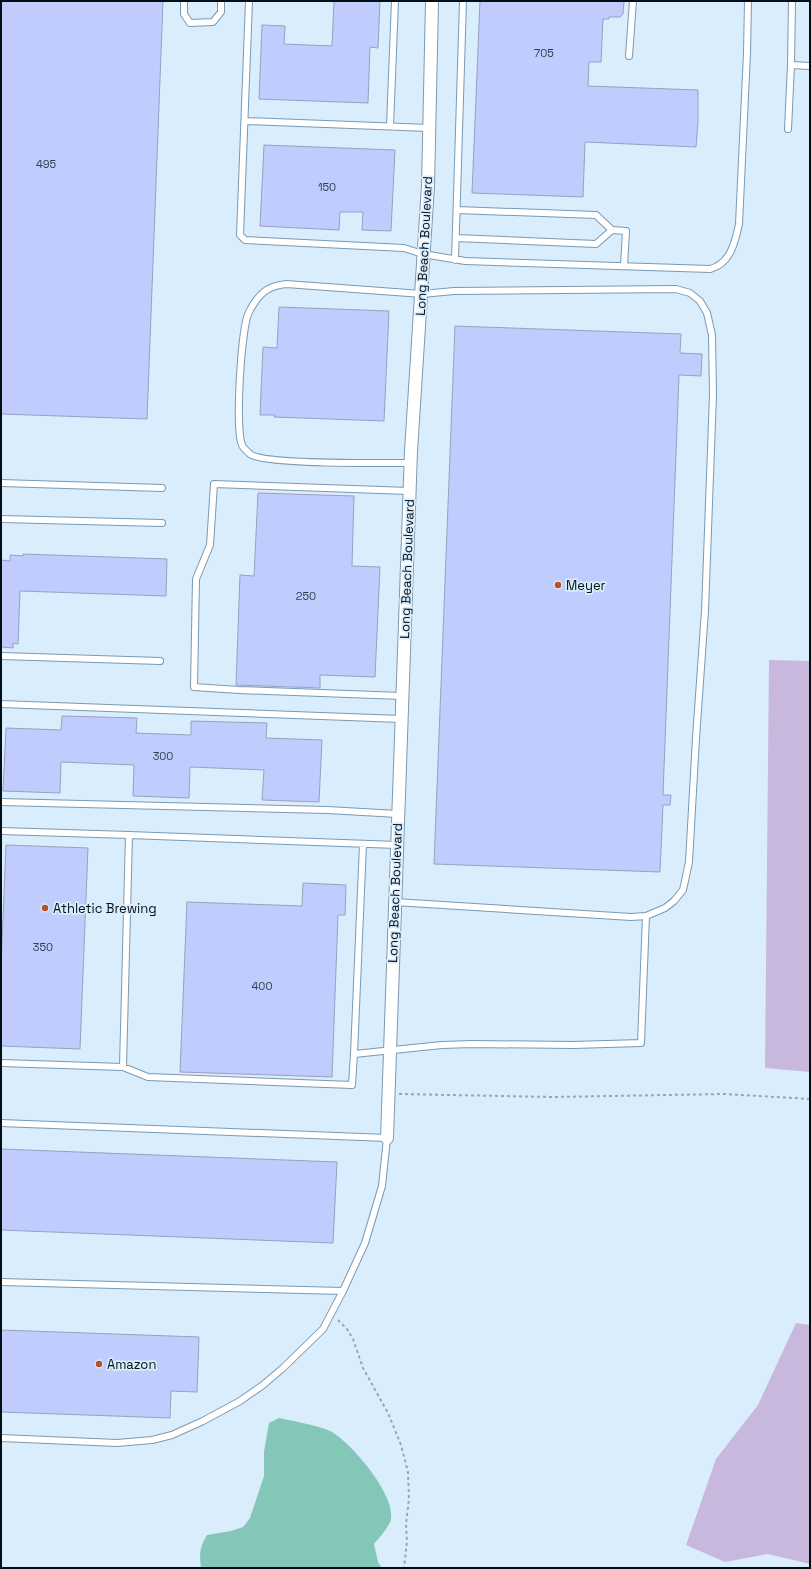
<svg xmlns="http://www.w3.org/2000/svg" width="811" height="1569" font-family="'Space Grotesk',sans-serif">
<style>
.green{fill:#c9b8de}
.water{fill:#84c7b9}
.building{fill:#bfccfd;stroke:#98a0c1}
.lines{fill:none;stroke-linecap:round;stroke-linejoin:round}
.lane-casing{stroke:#7b99b1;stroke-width:8}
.street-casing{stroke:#7b99b1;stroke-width:14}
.path{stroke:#96a6b4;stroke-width:2;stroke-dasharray:3 3;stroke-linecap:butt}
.lane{stroke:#fff;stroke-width:6}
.street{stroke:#fff;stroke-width:12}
.poi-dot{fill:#b9512c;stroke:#daedfd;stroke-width:1.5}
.labels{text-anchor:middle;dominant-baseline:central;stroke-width:3.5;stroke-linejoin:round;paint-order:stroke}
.number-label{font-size:11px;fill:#323d4f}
.street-label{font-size:13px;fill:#030d15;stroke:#daedfd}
.poi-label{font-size:13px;fill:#030d15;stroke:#daedfd;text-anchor:start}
</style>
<rect width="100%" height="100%" fill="#daedfd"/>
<path class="green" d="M769 660 810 661V1072L765 1068Z
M796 1323 810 1325V1564L768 1554 725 1562 686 1545 716 1459 758 1405Z"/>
<path class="water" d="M279 1418C292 1421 322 1426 332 1432 352 1444 395 1494 391 1519 390 1526 379 1538 374 1544L378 1562 382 1568H201C199 1555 200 1546 207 1535L231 1531 243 1527 250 1518 264 1476V1452L269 1423Z"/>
<path class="building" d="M1 1H163L147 419 1 414Z
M334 1H380L378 48 370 47 368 103 259 99 262 25 285 26 284 44 332 46Z
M480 1H624L623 14 620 17H609V19H603L601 62H589L588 86 698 90V122L696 147 585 142 583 197 472 193Z
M264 145 395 150 391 231 362 230 363 212H340L339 230 260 226Z
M279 307 389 311 384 421 274 417 275 415H260L263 347 277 348Z
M455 326 681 334 680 353 702 354 701 376 679 375 663 795H671L670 805H663L660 872 434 864Z
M258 493 354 496 352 566 380 567 375 677 320 675V688L236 685 240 575 254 576Z
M23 554 167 559 166 596 20 591 18 644 13 643V648L1 647V560L10 561V555L23 556Z
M62 716 137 718 136 733 191 735V721L267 723 266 738 322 740 319 802 262 800 264 770 190 767 189 798 133 796 134 765 61 762 60 793 3 791 6 728 61 730Z
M6 845 88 848 80 1049 1 1046V968Z
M303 883 346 885 345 915H338L332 1077 180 1072 187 902 302 906Z
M1 1149 337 1162 333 1243 1 1230Z
M1 1330 199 1337 197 1392 171 1391 170 1418 1 1412Z"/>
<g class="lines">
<defs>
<path id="lane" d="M184 1V14L190 23 213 22 221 12V1
M249 1 240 235 245 240 404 248 423 254 465 261 710 269C730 264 735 243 739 224L747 53 748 1
M629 56 633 1
M791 65 792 1
M245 121 429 128
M390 126 395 1
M788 129 791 65 810 66
M457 210 596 215 612 230 626 231 624 266
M456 238 596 244 612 230
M455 260 463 1
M1 483 162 488
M1 519 162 523
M1 656 160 661
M402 696 239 690 194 687 196 579 210 545 214 484 409 491
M1 704 401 719
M1 802 327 810 398 814
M1 831 129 835
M395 902 631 917 646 916 665 908 674 901 683 890 689 862 696 738 705 611 713 395 712 335 707 313 700 301 690 293 676 289 454 291 422 294 286 284C266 286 258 295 249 312 241 327 235 429 242 445 243 448 248 452 250 454 263 465 386 463 410 463
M354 1054 363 844
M1 1063 123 1067 148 1077 352 1085 354 1054 442 1045 472 1044 573 1045 641 1043 646 916
M123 1067 129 835 397 845
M1 1123 387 1138 382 1186 365 1243 343 1291 323 1329 283 1368 263 1385 240 1401 203 1421 172 1435 152 1440 117 1443 1 1438
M1 1282 343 1291"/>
<path id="street" d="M387 1138 411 451 428 186 432 1"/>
</defs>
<use href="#lane" class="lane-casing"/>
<use href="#street" class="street-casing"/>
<path class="path" d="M399 1094 553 1097 724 1094 810 1099
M338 1320 347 1329 353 1339 363 1368 388 1413 401 1445 408 1472 409 1499 406 1524 407 1541 404 1568"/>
<use href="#lane" class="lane"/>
<use href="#street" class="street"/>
</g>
<g class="poi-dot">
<circle cx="558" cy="585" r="4"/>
<circle cx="45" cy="908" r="4"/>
<circle cx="99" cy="1364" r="4"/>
</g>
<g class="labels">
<g class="number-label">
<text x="544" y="53">705</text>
<text x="46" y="164">495</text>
<text x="327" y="187">150</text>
<text x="306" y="596">250</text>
<text x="163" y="756">300</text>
<text x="43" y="947">350</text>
<text x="262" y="986">400</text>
</g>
<g class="street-label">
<text transform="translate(424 246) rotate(-87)">Long Beach Boulevard</text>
<text transform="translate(407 569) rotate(-88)">Long Beach Boulevard</text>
<text transform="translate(395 893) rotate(-88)">Long Beach Boulevard</text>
</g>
<g class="poi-label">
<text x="566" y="585">Meyer</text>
<text x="53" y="908">Athletic Brewing</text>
<text x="107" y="1364">Amazon</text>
</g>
</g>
<rect width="811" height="1569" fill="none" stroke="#030d15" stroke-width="4"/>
</svg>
